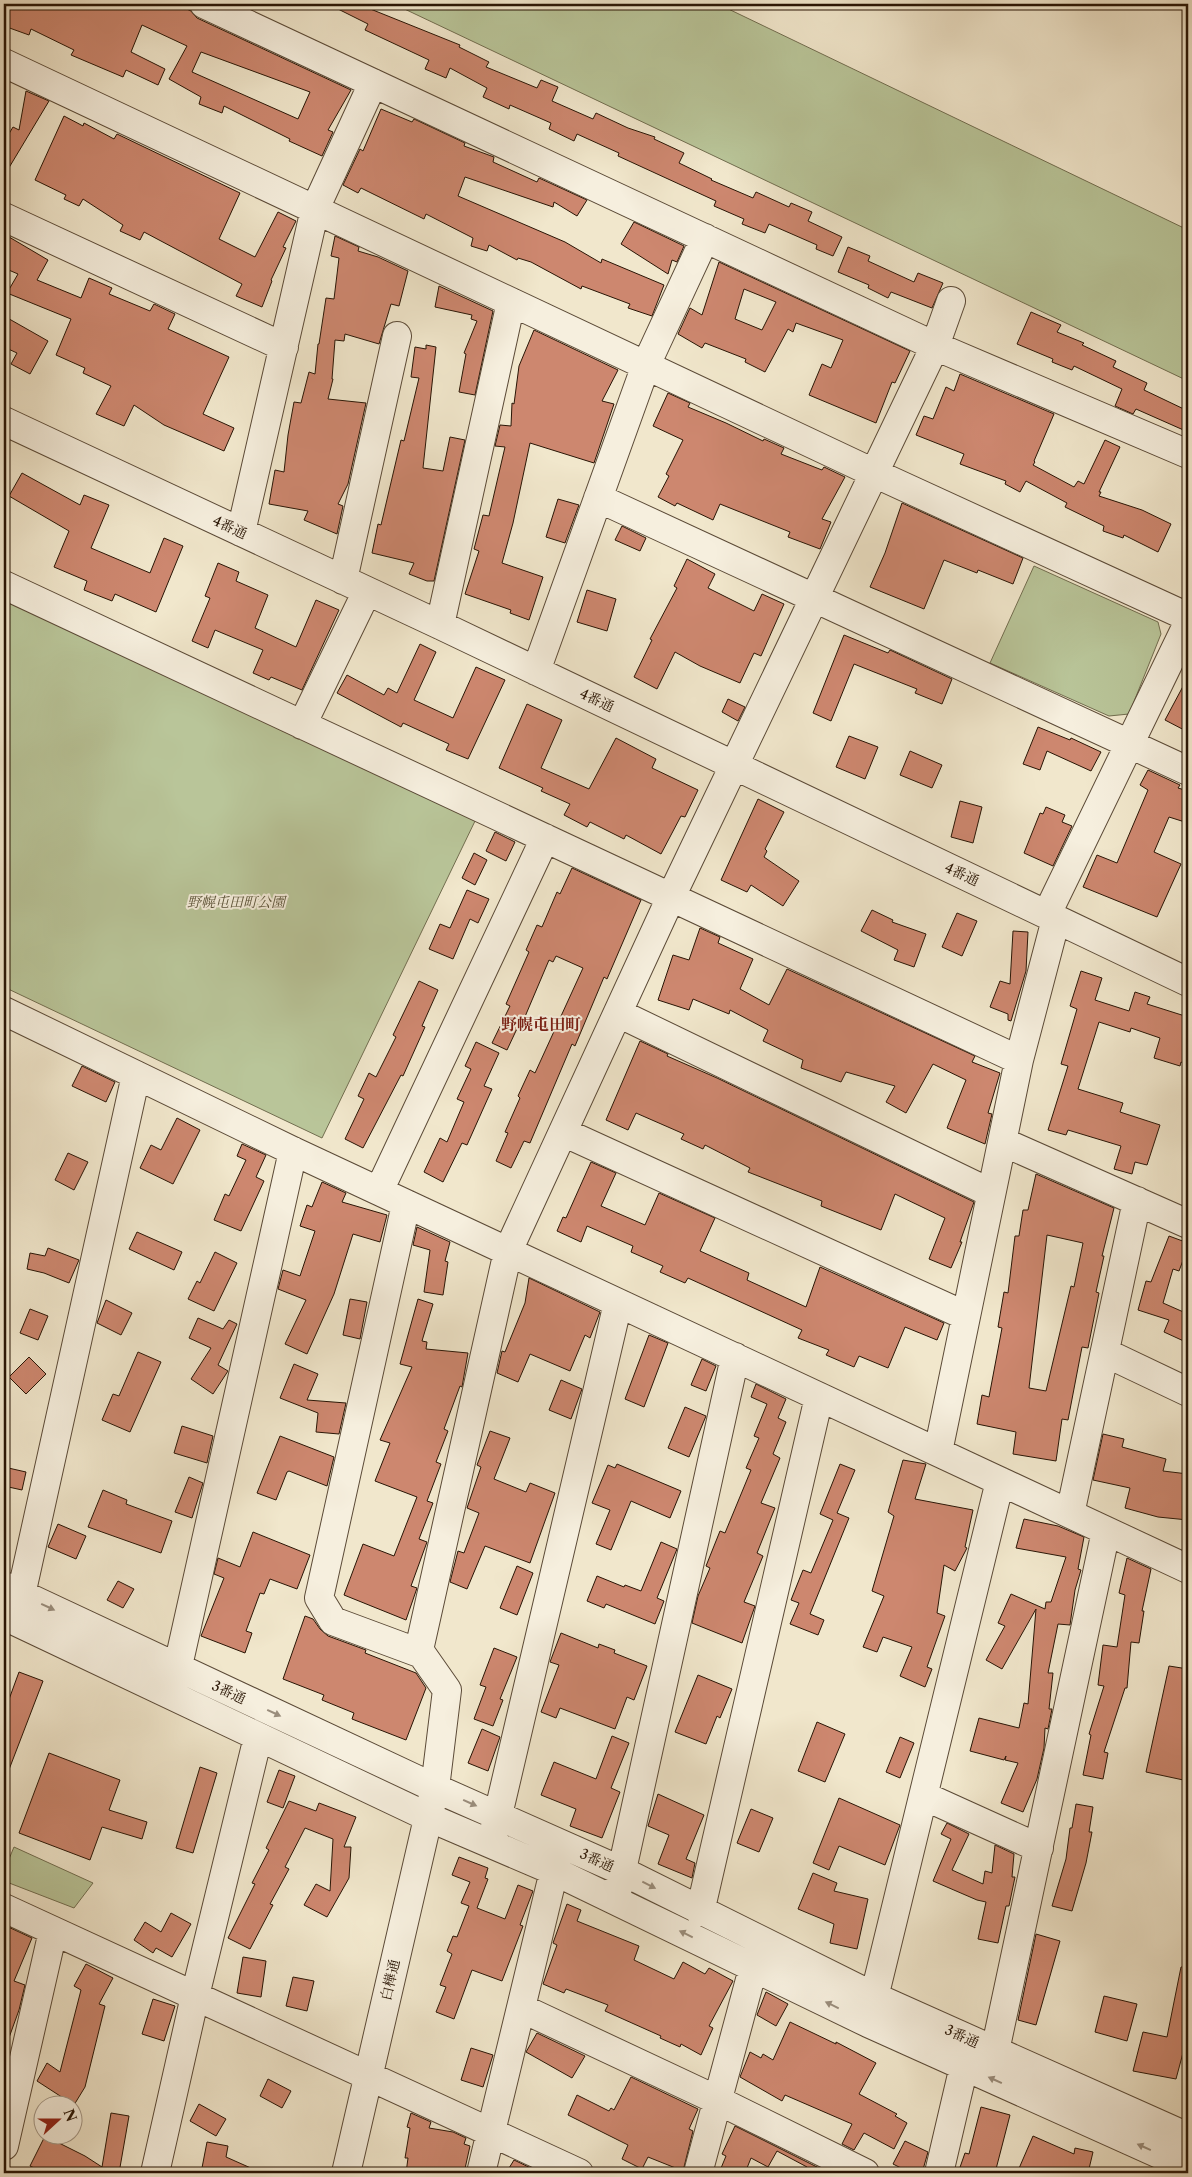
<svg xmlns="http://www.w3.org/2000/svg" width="1192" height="2177" font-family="'Libre Caslon Text','Noto Serif JP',serif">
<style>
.green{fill:#b9c599;stroke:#716d4f}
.building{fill:#cd876f;stroke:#291505;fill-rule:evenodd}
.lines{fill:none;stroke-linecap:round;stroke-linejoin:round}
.minor-casing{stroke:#5b4a37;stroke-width:30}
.minor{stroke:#f6efde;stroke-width:28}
.oneway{fill:#9a8d7c}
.labels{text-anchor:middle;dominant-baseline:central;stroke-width:4;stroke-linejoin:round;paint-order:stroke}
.street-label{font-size:14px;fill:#291505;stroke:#f6efde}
.park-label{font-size:14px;font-style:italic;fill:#5b5339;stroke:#f6efde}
.quarter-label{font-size:16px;font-weight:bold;fill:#7a1f14;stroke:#f6efde}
</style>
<rect width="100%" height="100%" fill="#f1e7cc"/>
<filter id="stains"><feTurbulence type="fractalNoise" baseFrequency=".004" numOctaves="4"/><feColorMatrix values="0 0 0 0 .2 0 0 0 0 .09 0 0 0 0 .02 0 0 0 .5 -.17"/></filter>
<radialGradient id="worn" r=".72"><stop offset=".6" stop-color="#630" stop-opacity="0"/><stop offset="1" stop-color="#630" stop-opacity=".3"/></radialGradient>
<path class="green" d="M394 4H718L1188 230V381Z
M1034 566 1158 622 1161 634 1129 714 1109 716 990 663Z
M4 601H14L476 819 322 1138 4 987Z
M14 1847 93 1883 74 1908 4 1881V1871Z"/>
<path class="building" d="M11 4H176L191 11 197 18 351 90 328 130 333 132 322 156 289 141 290 139 224 106 222 113 199 104 201 97 169 79 187 46 142 25 131 52 165 69 158 85 126 70 123 77 71 55 74 50 31 29 29 35 4 26ZM201 52 310 92 298 119 192 72Z
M331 4H358L460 45 459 47 489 62 486 67 537 88 541 80 558 87 552 101 593 119 596 113 628 128 655 137 654 139 684 153 679 163 712 179 711 180 753 198 756 192 789 207 791 203 812 212 808 221 842 237 833 256 816 249 817 245 769 224 765 233 742 224 744 219 714 206 716 201 618 156 619 153 577 134 574 141 549 129 551 123 510 105 509 109 483 97 487 88 450 68 446 78 425 69 429 60 365 30 368 24 330 5Z
M26 91 49 101 4 176V142L13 127 19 130Z
M381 109 412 122 414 119 465 143 464 146 494 157 493 162 537 182 539 178 587 200 577 216 554 202 553 207 465 177 458 196 565 242 601 263 602 259 664 285 652 316 628 308 630 304 582 286 581 289 531 262 518 258 517 260 489 245 487 251 471 246 473 238 426 214 424 219 361 188 358 193 343 185 360 149 363 151Z
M64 116 83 126 84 123 114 139 117 134 240 193 219 239 255 257 278 212 296 221 283 247 286 248 271 280 272 281 262 307 236 296 242 284 144 232 140 240 120 231 123 225 83 199 79 206 64 199 66 195 35 180Z
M634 222 684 246 677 262 672 260 668 274 621 244Z
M4 234 48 260 37 280 81 298 89 278 112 288 109 294 150 311 154 304 175 314 168 329 229 357 203 414 234 428 224 451 164 425 134 405 124 426 96 414 111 386 83 373 85 368 56 355 71 319 7 293 18 274 4 268Z
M335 236 359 247 358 251 378 257 408 271 399 306 391 304 379 344 345 334 344 341 335 340 332 379H333L328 399 366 403 348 484 338 504 343 506 337 534 304 520 308 511 269 504 275 470 284 472 288 435 294 402 301 403 309 372 315 374 318 344H319L326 298 334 299 339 258 331 256Z
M848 247 870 256 868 261 914 282 918 273 943 283 932 308 891 292 888 298 868 288 869 285 838 272Z
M719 262 910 351 895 383 892 382 876 423 809 395 822 364 831 368 843 340 796 323 793 332 788 329 765 372 745 362 746 359 705 343 702 348 678 334 690 308 702 315ZM744 289 776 302 762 330 735 319Z
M439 286 493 311 475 395 459 392 466 354 464 353 477 321 471 319 472 315 435 307Z
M1031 312 1061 325 1057 332 1084 343 1082 345 1116 361 1113 367 1147 383 1144 390 1188 411V432L1136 409 1133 414 1115 406 1122 389 1074 366 1072 370 1052 362 1053 359 1017 344Z
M4 316 48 341 30 374 11 364 17 353 4 347Z
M534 330 618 370 602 401 614 404 594 463 530 443 513 523 502 563 543 577 529 620 510 613 511 610 465 594 479 551 474 549 483 515 489 516 505 447 495 446 500 425 511 426 512 403 514 404 519 366Z
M426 345 436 347 423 468 443 471 450 437 465 440 434 581H427L409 574 414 563 372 553 378 524 381 525 401 440 404 441 419 378 411 377 415 347 426 349Z
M960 374 1054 414 1034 461 1035 462 1033 465 1074 487 1078 481 1084 484 1105 440 1120 447 1099 492H1101L1099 496 1142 510 1171 524 1158 552 1124 535 1123 538 1103 531 1104 526 1065 507 1067 503 1026 481 1020 492 1005 484 1006 481 960 464 964 454 916 435 924 416 933 419 946 387 954 391Z
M668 393 690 403 688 407 726 423 763 441 764 439 784 448 781 454 822 470 824 467 845 477 822 519 831 522 820 549 788 537 790 532 720 504 713 520 677 503 675 506 658 497 669 476 666 474 683 440 653 426Z
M22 473 80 505 84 495 109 505 91 548 150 573 164 538 183 546 156 612 115 594 112 601 84 590 87 581 54 567 69 531 9 496Z
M558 499 579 505 565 543 546 537Z
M902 503 1023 558 1013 584 978 570 977 573 944 560 924 609 870 587 885 553Z
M622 526 646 538 640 551 615 540Z
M687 559 715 574 708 588 754 611 762 594 784 604 761 656 754 653 740 683 700 666 675 652 657 689 634 677 652 640 650 639 677 588 674 586Z
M218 563 239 572 236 581 268 595 255 628 296 647 316 600 339 610 302 690 271 677 269 680 253 673 263 650 215 630 208 648 192 641 210 598 205 596Z
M587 590 616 599 607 631 577 622Z
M844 635 888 653 890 650 952 679 942 704 915 693 917 689 854 664 831 721 813 713Z
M420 644 436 652 414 700 453 718 476 667 505 680 468 759 446 750 449 744 403 723 401 727 337 693 347 675 384 695 388 688 397 693Z
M1188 677V732L1165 720Z
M728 699 745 707 738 721 722 712Z
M527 704 562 720 541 768 589 789 616 738 656 759 652 768 698 790 685 817 681 816 661 854 626 835 624 839 590 822 587 827 564 815 570 804 541 791 543 788 499 768Z
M1038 727 1070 740 1071 738 1101 752 1091 771 1047 751 1040 770 1023 764Z
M849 736 878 747 865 779 836 767Z
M910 751 942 765 932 788 900 775Z
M1148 770 1180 785 1178 788 1188 791V823L1169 817 1154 852 1181 864 1157 917 1083 887 1097 855 1117 863 1148 790 1140 785Z
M758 799 784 812 765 849 767 851 764 857 799 881 783 906 751 885 747 892 721 880Z
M960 801 982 807 973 843 951 837Z
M1046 807 1065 815 1062 822 1072 826 1053 866 1024 853 1040 813 1043 814Z
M495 832 515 842 506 861 486 851Z
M474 853 487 860 475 885 462 878Z
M572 868 641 900 607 979 604 977 575 1046 572 1044 530 1143 524 1141 511 1168 496 1161 508 1133 505 1132 520 1098 518 1096 530 1070 535 1073 583 968 556 956 553 962 549 960 524 1019 522 1018 507 1050 492 1043 510 1006 506 1004 529 952 526 950 537 925 542 927 557 892 560 894Z
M467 890 489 899 478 923 470 919 453 959 429 949 440 924 450 928Z
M872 910 893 920 892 922 926 934 914 967 894 960 898 950 861 931Z
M957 913 977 921 962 956 942 947Z
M700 928 720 937 718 943 753 959 740 989 769 1005 787 969 975 1056 972 1062 1000 1073 988 1113 992 1114 985 1144 947 1128 966 1080 933 1064 906 1113 886 1102 895 1086 846 1072 841 1082 801 1068 803 1060 763 1041 768 1030 730 1010 729 1014 693 999 689 1010 658 1000 673 955 689 960Z
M1013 931 1028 932 1026 971 1011 1021 1008 1020V1014L990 1007 1000 981 1010 984Z
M1081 971 1102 978 1095 1000 1129 1011 1135 992 1150 997 1147 1004 1188 1017V1065L1181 1062 1180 1066 1154 1058 1160 1038 1131 1028 1130 1032 1099 1022 1078 1089 1123 1103 1120 1112 1160 1125 1147 1165 1135 1162 1132 1174 1114 1169 1121 1146 1068 1130 1066 1135 1048 1130 1068 1066 1061 1064 1077 1009 1070 1006Z
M419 981 438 990 422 1026 425 1027 403 1076 401 1075 363 1148 345 1139 364 1099 358 1096 369 1073 376 1077 396 1037 393 1035Z
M640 1041 668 1054 667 1056 717 1078 974 1202 960 1242H962L951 1268 929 1259 945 1218 895 1194 881 1230 821 1206 822 1201 748 1172 750 1168 705 1145 703 1149 681 1139 684 1134 636 1113 628 1130 606 1120Z
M476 1042 499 1053 484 1086 492 1089 467 1145 462 1143 443 1182 424 1172 440 1138 447 1142 464 1102 457 1099 471 1069 465 1066Z
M82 1066 115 1082 106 1102 72 1086Z
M177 1118 200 1130 173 1184 140 1168 151 1145 161 1150Z
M242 1144 266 1155 256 1177 264 1181 241 1231 214 1220 225 1194 229 1196 246 1160 237 1156Z
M68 1153 88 1162 74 1190 55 1180Z
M591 1162 616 1173 601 1206 645 1225 659 1193 715 1218 700 1251 749 1273 747 1280 806 1307 820 1267 944 1323 937 1340 905 1327 888 1368 859 1356 854 1367 826 1355 829 1350 798 1338 802 1330 688 1278 685 1283 660 1272 663 1266 631 1252 633 1246 587 1226 581 1242 557 1231 563 1217 566 1218Z
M1036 1174 1114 1208 1102 1256H1104L1096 1292 1099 1293 1088 1348 1082 1347 1068 1420 1062 1419 1056 1461 1013 1454 1016 1432 977 1424 982 1395 989 1397 1002 1328 998 1327 1004 1292 1008 1293 1015 1236H1019L1023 1210H1028ZM1047 1235 1083 1243 1074 1287 1071 1286 1046 1391 1029 1388Z
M322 1182 346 1193 342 1202 387 1215 380 1242 353 1234 334 1294 307 1354 285 1344 306 1300 278 1289 283 1270 300 1276 315 1231 300 1226 307 1205 312 1207Z
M417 1227 450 1242 445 1261 448 1262 443 1295 424 1292 430 1250 413 1245Z
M137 1232 182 1252 174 1270 129 1249Z
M1169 1236 1188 1243V1247L1179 1271 1173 1269 1163 1303 1188 1314V1343L1164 1332 1169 1320 1138 1310 1146 1281 1151 1282Z
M48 1248 79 1260 69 1283 44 1273 27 1269 30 1253 45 1256Z
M215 1252 237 1263 214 1311 188 1299 197 1281 200 1283Z
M529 1278 600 1312 590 1338 585 1335 570 1371 530 1354 518 1382 497 1373 502 1351 505 1352 525 1303Z
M350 1299 367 1302 360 1339 343 1335Z
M418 1299 433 1304 422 1341 427 1342 426 1349 468 1353 462 1387 460 1386 444 1429 448 1431 436 1462 441 1464 427 1501 433 1503 419 1539 427 1542 411 1586 417 1588 406 1620 344 1595 363 1544 394 1556 417 1497 375 1481 390 1443 380 1440 412 1367 400 1364Z
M106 1300 132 1313 121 1335 97 1323Z
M30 1309 48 1316 38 1340 20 1333Z
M198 1318 223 1329 229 1320 237 1324 218 1365 228 1371 213 1394 191 1379 211 1348 189 1338Z
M649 1335 668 1343 644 1407 625 1399Z
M138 1352 161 1362 130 1432 102 1420 113 1394 119 1396Z
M29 1357 46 1374 26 1394 9 1377Z
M702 1359 716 1366 706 1391 691 1385Z
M294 1364 318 1374 307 1400 346 1403 339 1434 316 1432 318 1413 280 1398Z
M561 1380 582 1389 571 1419 549 1410Z
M756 1384 786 1399 778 1418 786 1422 773 1454 780 1458 761 1503 775 1508 757 1553 763 1556 744 1602 755 1606 742 1643 692 1623 698 1596 710 1568 706 1566 720 1531 725 1533 751 1470 746 1468 759 1438 754 1436 767 1404 751 1397Z
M685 1407 706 1416 689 1457 668 1448Z
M182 1426 213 1436 207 1463 174 1453Z
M490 1431 510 1438 494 1479 526 1492 530 1483 555 1493 530 1563 485 1546 467 1589 450 1582 458 1551 464 1553 479 1513 467 1508 481 1467 477 1465Z
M1103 1434 1124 1439 1122 1447 1166 1459 1163 1471 1188 1474V1520L1158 1517 1125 1508 1130 1488 1093 1480Z
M280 1436 334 1457 327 1486 289 1471 287 1472 276 1500 257 1493Z
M903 1460 926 1464 915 1499 973 1510 965 1547 967 1548 955 1571 944 1565 937 1613 945 1616 927 1667 932 1669 925 1687 900 1676 912 1647 883 1637 877 1652 863 1647 884 1596 872 1591 894 1516 888 1512Z
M617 1464 681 1491 670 1518 631 1501 611 1550 596 1544 610 1510 592 1503 608 1465 615 1468Z
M840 1464 855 1470 837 1513 849 1518 810 1614 824 1620 818 1635 790 1624 799 1603 791 1600 803 1570 811 1573 833 1520 820 1514Z
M4 1467 26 1472 22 1490 4 1486Z
M189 1477 203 1483 192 1518 175 1512Z
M103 1490 127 1500 126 1504 172 1521 161 1553 88 1527Z
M1024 1519 1058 1526 1084 1537 1078 1569 1081 1570 1075 1590 1070 1625 1058 1624 1048 1673H1053L1049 1709H1052L1048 1729 1045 1728 1044 1748 1037 1779 1023 1812 1001 1803 1018 1763 1005 1760 1006 1756 1004 1760 970 1751 979 1718 1019 1728 1024 1703 1028 1704 1036 1609 1002 1669 986 1660 1005 1626 998 1623 1011 1594 1045 1609 1046 1602H1051L1066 1557 1016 1548Z
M58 1524 86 1536 76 1559 48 1547Z
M253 1532 310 1555 297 1589 270 1579 264 1594 260 1593 246 1631 252 1633 245 1653 201 1636 224 1578 214 1574 218 1558 240 1567Z
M661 1542 677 1549 657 1598 664 1601 655 1624 606 1604 604 1608 587 1601 597 1576 624 1587 625 1585 641 1591Z
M1127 1558 1151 1569 1142 1611H1144L1139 1643 1131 1642 1127 1688H1125L1104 1752 1108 1753 1103 1779 1083 1775 1091 1735 1089 1734 1104 1686 1098 1685 1103 1645 1117 1647 1125 1595 1119 1593Z
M517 1566 533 1573 517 1615 500 1608Z
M118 1581 134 1589 123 1608 107 1600Z
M305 1616 313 1619 320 1629 328 1636 366 1650 365 1653 416 1673 426 1688 406 1740 352 1719 354 1713 322 1700 324 1695 283 1679Z
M561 1633 598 1648 599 1644 615 1650 614 1653 647 1666 634 1700 627 1697 615 1729 560 1708 556 1718 541 1712 559 1665 550 1662Z
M494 1648 517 1657 500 1699 503 1700 493 1726 474 1719 486 1687 480 1685Z
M1169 1666 1188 1669V1781L1146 1772Z
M19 1672 43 1681 5 1780 4 1713Z
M698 1675 732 1689 720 1718 717 1716 706 1744 675 1732Z
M817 1722 845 1734 825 1782 798 1771Z
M482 1729 500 1737 488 1771 468 1763Z
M612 1736 629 1743 611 1788 620 1792 602 1838 570 1826 576 1809 541 1795 554 1762 596 1779Z
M900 1737 914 1743 900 1778 886 1772Z
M49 1753 120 1780 109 1810 147 1822 142 1839 102 1827 90 1860 19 1833Z
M200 1767 217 1773 193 1853 176 1848Z
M279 1770 295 1776 283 1808 267 1802Z
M658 1794 704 1815 686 1859 695 1863 692 1878 658 1864 669 1835 648 1826Z
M839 1798 900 1825 885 1865 839 1846 829 1870 813 1863Z
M289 1801 316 1811 319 1803 356 1817 344 1847H351L349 1878 327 1917 304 1905 316 1884 330 1891 333 1839 305 1828 285 1867 289 1869 270 1904 273 1905 250 1949 228 1938 255 1884 252 1883 269 1850 266 1848Z
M1076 1804 1093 1807 1089 1832H1092L1086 1863 1072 1911 1052 1906 1066 1859 1070 1828H1072Z
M751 1809 773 1818 759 1852 737 1843Z
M947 1823 969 1834 952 1870 983 1884 985 1871 992 1873 995 1845 1014 1854 1012 1877H1015L1009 1906H1006L998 1943 978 1939 986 1902 977 1900 933 1881 951 1839 941 1834Z
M459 1857 488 1868 485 1878 488 1879 477 1908 505 1919 518 1885 533 1891 520 1925 523 1926 502 1981 472 1970 454 2019 436 2012 446 1987 440 1985 452 1954 447 1951 453 1936 457 1937 469 1906 461 1903 470 1882 452 1875Z
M813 1873 837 1883 834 1891 868 1899 857 1949 830 1943 834 1924 798 1909Z
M567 1904 581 1910 577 1921 639 1946 634 1960 674 1979 683 1962 705 1974 709 1968 733 1981 709 2026 713 2028 701 2055 681 2044 680 2047 660 2038 661 2036 605 2011 608 2005 566 1989 564 1993 543 1984 557 1945 553 1943Z
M171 1913 191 1924 172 1957 156 1948 153 1953 134 1940 145 1922 161 1932Z
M4 1925 32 1938 14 1981 25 1985 19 2010 6 2046H4Z
M1036 1934 1060 1941 1036 2025 1018 2020Z
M243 1957 266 1961 261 1997 237 1993Z
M86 1964 113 1978 99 2004 105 2006 85 2087 74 2105 37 2081 47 2063 60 2072 81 1990 74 1986Z
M1181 1967H1188V2034L1176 2079 1133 2071 1143 2032 1167 2037Z
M293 1977 314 1981 307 2011 286 2006Z
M766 1992 788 2004 776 2026 757 2015Z
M1104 1996 1137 2004 1127 2041 1095 2032Z
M153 1999 175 2006 164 2041 142 2034Z
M790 2022 836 2044V2042L876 2063 859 2094 897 2114 895 2116 907 2123 894 2149 864 2133 854 2150 842 2144 852 2124 785 2095 782 2101 740 2077 750 2052 761 2058 763 2054 773 2060Z
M537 2033 585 2056 572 2078 526 2052Z
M471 2048 493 2055 483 2087 461 2080Z
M631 2077 698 2109 689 2129 693 2131 683 2171 648 2157 642 2169 622 2159 628 2145 568 2115 577 2095 609 2111 611 2108 614 2110Z
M268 2079 291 2091 282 2108 260 2096Z
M199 2104 226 2119 216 2136 190 2121Z
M981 2107 1010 2115 995 2173H958L965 2153 969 2154Z
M111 2113 129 2116 119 2173H45L30 2166 45 2136 85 2156 102 2167Z
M411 2113 431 2122 429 2128 453 2132 466 2138 464 2144 470 2146 464 2173H406L408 2158H405L410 2128 407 2127Z
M735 2126 823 2170 822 2173H804L807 2167 777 2151 768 2167 751 2158 745 2173H719L726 2156 722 2154Z
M1033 2136 1074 2154 1075 2148 1093 2152 1088 2173H1017Z
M905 2141 928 2152 922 2173H911L893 2164Z
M207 2142 228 2146 226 2157 262 2173H201Z
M514 2160 533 2169 530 2173H506Z"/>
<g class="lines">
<defs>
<path id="minor" d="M204 4 935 346 1188 454
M4 63 874 473 1188 617
M4 217 284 347
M4 421 440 625 1188 982
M598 498 1188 771
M241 532 315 209 373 83
M343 580 397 336
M4 585 1019 1060
M440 625 511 302
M536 671 646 365 705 238
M302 725 367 591
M1047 914 1188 623
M4 1011 293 1151 1188 1569
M618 1013 991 1193
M563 1132 966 1316
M1003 1142 1188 1224
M379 1191 545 838
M406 1204 319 1598 333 1621 422 1654
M1106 1353 1188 1392
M938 1452 1019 1060 1056 919
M1070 1514 1137 1201
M4 1586 435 1788 622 1871 875 1997 1188 2137
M17 1613 136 1075
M4 1616 428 1817 554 1871 868 2023 1188 2167
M174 1684 293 1151
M924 1796 1039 1848
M494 1832 618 1303
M618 1888 735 1357
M4 1908 579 2173
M700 1912 819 1397
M521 2008 717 2100 865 2173
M870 2014 1000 1481
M995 2051 1106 1531
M4 2146 53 1931
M155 2173 195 1996 258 1737
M346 2173 435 1788 447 1690 419 1650 508 1251 671 897 935 346 951 301
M481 2173 554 1871
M698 2173 758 1950
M939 2173 964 2066"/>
</defs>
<use href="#minor" class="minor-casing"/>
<use href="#minor" class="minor"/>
</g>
<defs><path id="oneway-solid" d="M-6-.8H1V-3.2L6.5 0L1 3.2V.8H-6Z" transform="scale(1.25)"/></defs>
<g class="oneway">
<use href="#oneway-solid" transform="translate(48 1607) rotate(25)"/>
<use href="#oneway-solid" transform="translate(274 1713) rotate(25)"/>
<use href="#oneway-solid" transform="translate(470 1803) rotate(24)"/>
<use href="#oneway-solid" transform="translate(649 1885) rotate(27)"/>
<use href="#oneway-solid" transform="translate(686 1934) rotate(-154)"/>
<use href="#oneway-solid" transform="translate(832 2005) rotate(-154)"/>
<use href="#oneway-solid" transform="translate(995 2080) rotate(-156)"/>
<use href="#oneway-solid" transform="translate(1144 2147) rotate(-156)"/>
</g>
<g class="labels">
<g class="street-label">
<text transform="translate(230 527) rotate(25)">4番通</text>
<text transform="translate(597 700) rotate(25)">4番通</text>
<text transform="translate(962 874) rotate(25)">4番通</text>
<text transform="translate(229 1692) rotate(25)">3番通</text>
<text transform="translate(597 1860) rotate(24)">3番通</text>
<text transform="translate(390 1980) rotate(-77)">白樺通</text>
<text transform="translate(962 2036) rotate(24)">3番通</text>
</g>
<g class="park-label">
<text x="236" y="902">野幌屯田町公園</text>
</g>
<g class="quarter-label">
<text x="541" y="1024">野幌屯田町</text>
</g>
</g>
<rect width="1192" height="2177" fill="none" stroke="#f1e7cc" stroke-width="20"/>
<rect x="5" y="5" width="1182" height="2167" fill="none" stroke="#291505" stroke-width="2.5"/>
<rect x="10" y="10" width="1172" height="2157" fill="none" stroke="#291505"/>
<g transform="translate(58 2120) rotate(69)"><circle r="24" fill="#f6efde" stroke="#a49887"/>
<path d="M0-4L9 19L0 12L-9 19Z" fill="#8f2418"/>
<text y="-8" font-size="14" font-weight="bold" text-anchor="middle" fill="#291505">N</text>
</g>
<rect width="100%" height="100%" filter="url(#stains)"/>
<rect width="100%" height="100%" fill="url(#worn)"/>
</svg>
